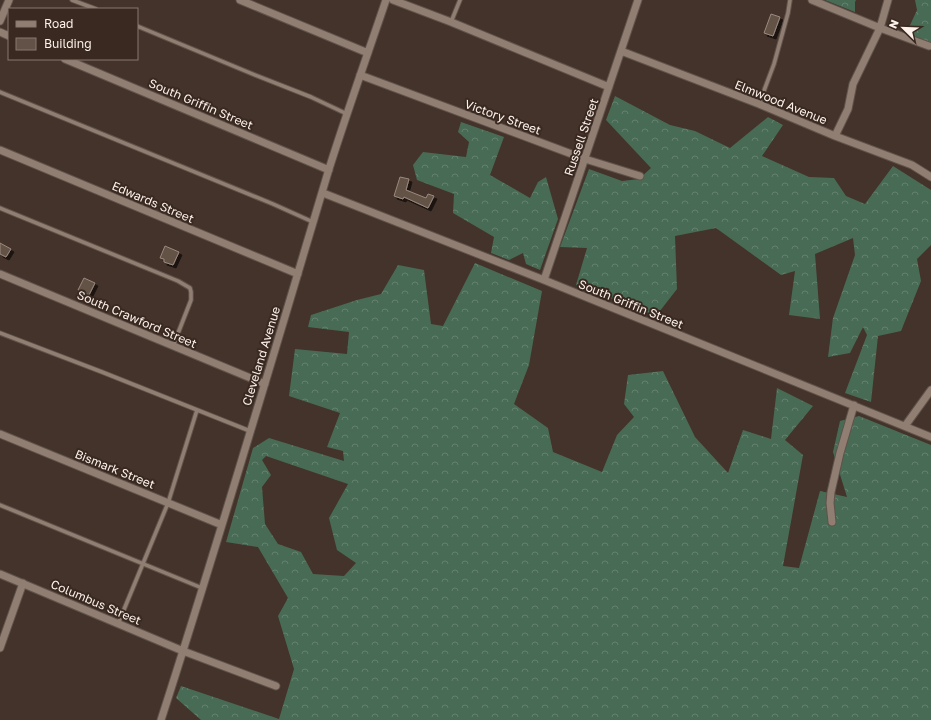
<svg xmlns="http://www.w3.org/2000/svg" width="931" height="720" font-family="'Golos Text',sans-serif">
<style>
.forest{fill:url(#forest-crowns);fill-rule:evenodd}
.building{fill:#635247;stroke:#9c897e;filter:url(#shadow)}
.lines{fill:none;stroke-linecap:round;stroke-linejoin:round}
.lane-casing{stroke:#60534a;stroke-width:5.5}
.street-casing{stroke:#60534a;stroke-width:9}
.lane{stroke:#917e73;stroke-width:3.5}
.street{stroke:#917e73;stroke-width:7}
.labels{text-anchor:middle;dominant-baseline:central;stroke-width:4;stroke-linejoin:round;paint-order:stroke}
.street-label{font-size:12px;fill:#fcf1eb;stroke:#392920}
</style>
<defs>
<pattern id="forest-crowns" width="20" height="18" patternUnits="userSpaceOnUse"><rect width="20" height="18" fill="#486b55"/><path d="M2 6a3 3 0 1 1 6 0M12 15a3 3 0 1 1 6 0" fill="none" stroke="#63816e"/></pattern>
<filter id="shadow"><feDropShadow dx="3" dy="3" stdDeviation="0" flood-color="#0009"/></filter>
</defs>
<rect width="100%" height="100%" fill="#43332a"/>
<path class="forest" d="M825 0H856L855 2V12Z
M915 0H931V46L906 34 917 10Z
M615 96 670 125 695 131 730 148 768 117 783 125 762 156 809 177 834 178 846 196 865 204 893 166 931 190V245L917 259 921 281 901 331 878 336 871 402 845 393 867 335 863 327 850 353 828 357 833 318 855 255 853 238 815 254 820 319 789 315 795 271 781 275 716 228 675 236 677 289 656 316 576 285 587 248 560 247 589 169 622 181 639 179 651 168 606 120Z
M461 122 504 137 490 175 530 198 538 182 546 177 558 219 540 270 526 264 523 253 509 260 491 253 494 237 453 213 454 194 417 180 413 165 423 152 466 157 469 142 458 132Z
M475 263 542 291 529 365 514 404 548 428 553 452 602 472 617 435 634 417 624 404 628 375 663 371 695 437 728 473 743 430 771 439 777 388 813 406 785 440 803 455 783 566 799 568 820 491 847 497 833 452 840 421 859 416 931 445V720H201L176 698 181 686 279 719 294 669 278 616 288 598 258 547 226 542 253 448 269 438 344 461 343 451 327 447 340 413 289 396 295 349 347 354 349 332 308 327 311 315 357 300 381 294 398 265 424 270 431 324 443 326ZM266 456 348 484 329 518 337 550 356 563 344 576 313 574 301 552 278 544 265 524 262 487 271 475 262 460Z"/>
<path class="building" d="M771 14 780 17 773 36 764 33Z
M400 177 409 179 406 190 426 198 428 194 434 196 428 208 404 197 403 199 394 196Z
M0 243 11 249 6 257 0 254Z
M165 246 179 252 173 265 164 262V259L160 258Z
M84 278 95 283 89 295 78 290Z"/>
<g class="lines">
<defs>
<path id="lane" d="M72 0 96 9
M451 22 460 0
M137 26 255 75 311 97 347 114
M0 92 273 204 313 222
M759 104 774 64 788 13 790 0
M0 208 178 281 190 288 191 292V300L173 346
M0 333 102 372 250 431
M0 505 202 588
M118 624 168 503 197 410"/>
<path id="street" d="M240 0 368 53
M393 0 451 22 609 87
M812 0 880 28 929 46
M0 21 9 0
M0 32 9 36
M621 51 759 104 835 136 912 165 931 177
M65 59 329 170
M360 75 585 159 640 176
M835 136 848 109 853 84 880 28 888 0
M0 150 298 274
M323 193 544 280 931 437
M0 274 265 384
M544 280 638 0
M905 426 931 390
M0 434 222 525
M832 522 830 503 831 492 840 453 854 405
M0 574 183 651 276 686
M0 648 23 583
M161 720C220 537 274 353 329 169 347 112 367 56 386 0"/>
</defs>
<use href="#lane" class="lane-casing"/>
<use href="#street" class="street-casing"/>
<use href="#lane" class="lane"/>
<use href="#street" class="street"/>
</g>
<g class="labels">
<g class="street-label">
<text transform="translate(781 102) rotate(22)">Elmwood Avenue</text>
<text transform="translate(201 104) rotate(23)">South Griffin Street</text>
<text transform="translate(503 117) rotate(20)">Victory Street</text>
<text transform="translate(581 137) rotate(-71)">Russell Street</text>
<text transform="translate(153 202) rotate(23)">Edwards Street</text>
<text transform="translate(631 304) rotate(22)">South Griffin Street</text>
<text transform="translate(137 319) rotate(23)">South Crawford Street</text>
<text transform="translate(261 356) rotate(-73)">Cleveland Avenue</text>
<text transform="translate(115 469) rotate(22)">Bismark Street</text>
<text transform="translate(96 602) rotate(23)">Columbus Street</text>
</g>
</g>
<rect x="8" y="8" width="130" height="52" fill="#392920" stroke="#877971"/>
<rect x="16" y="21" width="20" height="6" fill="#917e73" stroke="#877971"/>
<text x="44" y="28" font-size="12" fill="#fcf1eb">Road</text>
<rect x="16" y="38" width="20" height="12" fill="#635247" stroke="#877971"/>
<text x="44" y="48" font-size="12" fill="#fcf1eb">Building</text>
<g transform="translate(903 28) rotate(293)" stroke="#392920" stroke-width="3" paint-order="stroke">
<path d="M0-3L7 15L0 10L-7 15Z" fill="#fcf1eb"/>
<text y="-6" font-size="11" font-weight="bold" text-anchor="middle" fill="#fcf1eb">N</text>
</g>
</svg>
